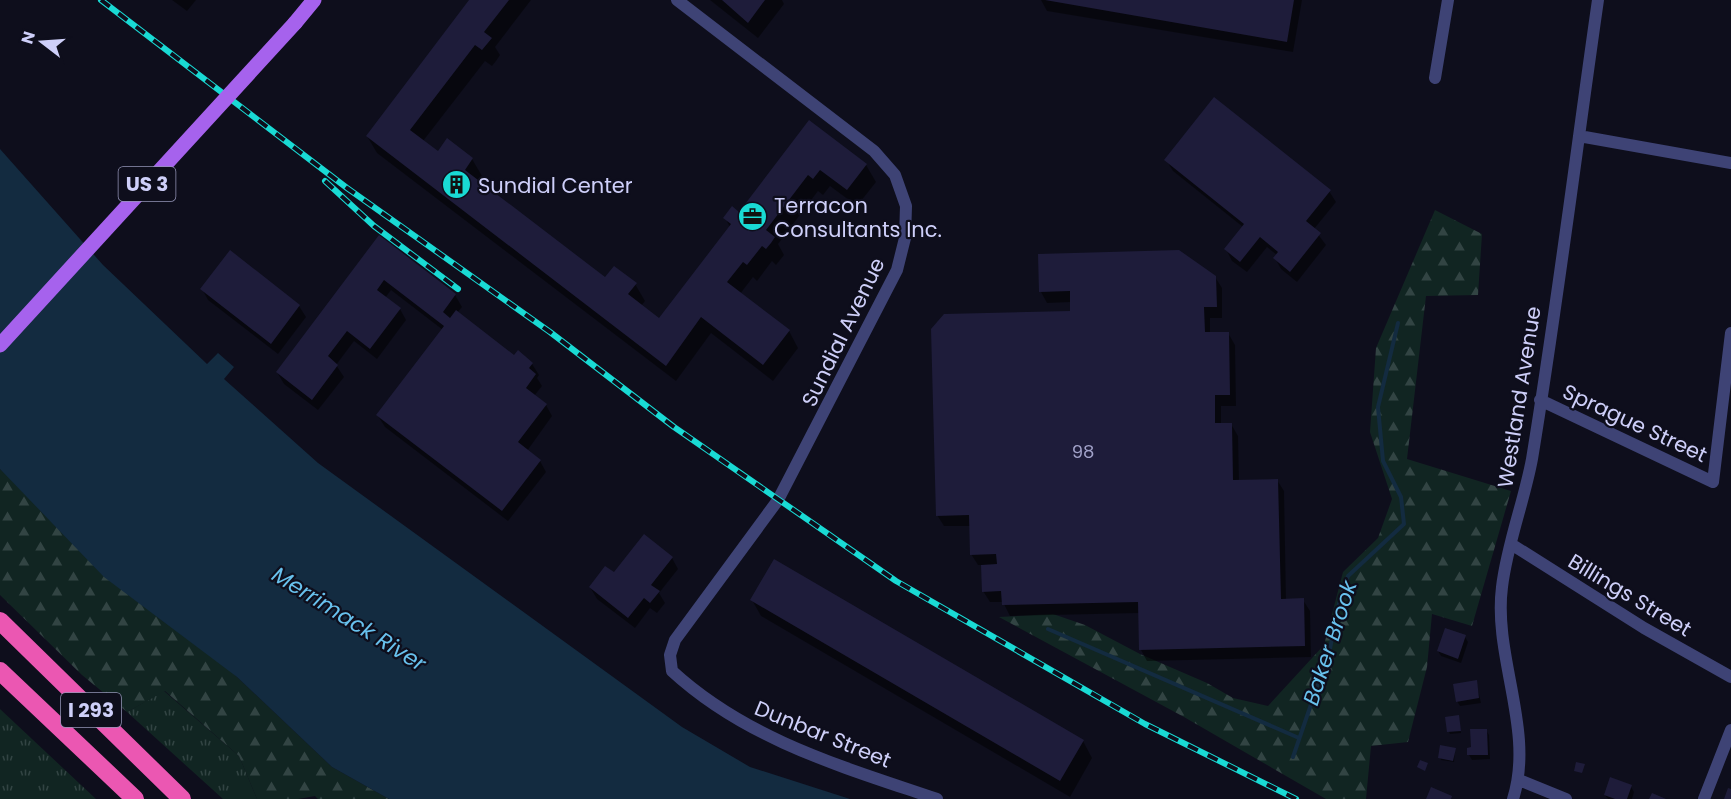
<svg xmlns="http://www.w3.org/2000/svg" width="1731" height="799" font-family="Poppins,sans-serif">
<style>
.grass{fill:url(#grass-tufts)}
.forest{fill:url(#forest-firs)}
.water{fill:#132b40}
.shadow{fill:#0007}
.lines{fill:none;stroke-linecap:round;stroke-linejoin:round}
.stream{stroke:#132b40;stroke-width:4}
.building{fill:#1e1c3a}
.minor{stroke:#3e4375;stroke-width:12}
.primary{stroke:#a662ed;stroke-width:15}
.motorway{stroke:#eb57b2;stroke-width:18}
.rail-casing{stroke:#19dad4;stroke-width:6}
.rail{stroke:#0e0e1c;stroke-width:4;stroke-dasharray:11;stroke-linecap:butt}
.primary-bridge{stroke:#a662ed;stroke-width:15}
.labels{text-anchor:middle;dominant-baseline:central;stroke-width:4.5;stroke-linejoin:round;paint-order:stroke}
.number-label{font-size:18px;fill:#a2a2c9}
.shield{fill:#0e0e1c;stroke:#9495b7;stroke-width:1.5}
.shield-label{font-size:20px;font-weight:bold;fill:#cecff9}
.poi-label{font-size:21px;fill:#cecff9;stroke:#0e0e1c;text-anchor:start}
.street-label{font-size:21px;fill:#cecff9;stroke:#0e0e1c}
.water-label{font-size:22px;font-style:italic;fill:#68c1ed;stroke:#0e0e1c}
</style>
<defs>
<pattern id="grass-tufts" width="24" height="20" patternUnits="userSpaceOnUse" patternTransform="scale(1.5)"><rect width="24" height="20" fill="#112522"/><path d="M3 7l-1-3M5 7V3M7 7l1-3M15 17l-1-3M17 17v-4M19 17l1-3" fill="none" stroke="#324443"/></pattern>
<pattern id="forest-firs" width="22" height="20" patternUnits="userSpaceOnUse" patternTransform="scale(1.5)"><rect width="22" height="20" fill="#112522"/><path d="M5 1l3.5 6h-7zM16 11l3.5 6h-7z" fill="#324443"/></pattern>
</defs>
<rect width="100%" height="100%" fill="#0e0e1c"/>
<path class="grass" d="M164 691 239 756 257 799H223L127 712Z
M0 709 96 799H0Z"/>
<path class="forest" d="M1435 210 1482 234 1478 295 1426 296 1407 459 1511 491 1472 626 1432 614 1427 667 1408 742 1371 746 1366 799H1326L1184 717 999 617 1053 614 1085 625 1140 654 1207 683 1233 698 1268 706 1324 645 1343 572 1378 538 1392 499 1370 432 1376 348Z
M0 469 237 677 332 767 389 799H318L315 796 298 799H257L239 756 165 691 127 712 82 675 0 595Z"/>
<path class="water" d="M0 149 103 265 207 364 218 353 234 367 224 379 318 463 682 727 750 767 850 799H389L332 767 237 677 104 577 0 469Z"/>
<path class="shadow" d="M172 0H196L187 11Z
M471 0H531L495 47 500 55 496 61 492 66 485 61 423 141 438 153 472 159 482 176 477 182 606 279 635 284 645 301 641 306 659 320 730 227 725 218 740 214 810 122 866 165 876 182 857 206 830 186 823 195 818 191 778 244 784 255 776 265 772 261 757 281 753 277 740 294 789 331 798 348 773 381 711 333 676 381 377 153 367 136Z
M710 0H782L784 4 758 38Z
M1041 0H1302L1293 52 1047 11Z
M1166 160 1329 191 1336 202 1314 229 1326 245 1297 282 1281 269 1275 258 1277 255 1267 247 1247 272 1232 261 1226 249 1243 227 1173 171Z
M380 237 455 295 462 307 457 313 514 357 532 364 539 375 537 378 542 386 534 396 546 405 552 416 527 451 540 461 546 472 508 521 385 427 378 416 443 330 391 290 385 298 400 309 406 320 377 359 354 341 336 365 344 377 318 410 284 384 277 372Z
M1215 277 1222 288V318H1210V334L1228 333 1235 345 1236 406H1221V425L1231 424 1238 436 1239 481 1277 480 1284 491 1286 600H1303L1310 611 1311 657 1147 661 1141 650 1140 613 1010 616 1003 602H990L983 591V565H978L971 554 970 526H944L937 515 1072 313V302L1047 303 1041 292Z
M202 289 299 306 306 317 278 354 208 300Z
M672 558 678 569 659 593 665 603 657 613 650 608 635 628 597 599 590 587 615 575Z
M752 600 1083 741 1092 758 1070 797 761 616Z
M1465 637 1468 642 1461 663 1441 656 1438 651Z
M1476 682 1481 703 1460 706 1457 701Z
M1459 719 1461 733 1450 734 1449 732Z
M1486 730 1489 735 1490 759 1472 760 1469 755Z
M1455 749 1454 762 1441 760 1440 757Z
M1631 787 1634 792 1632 799H1608L1605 795Z"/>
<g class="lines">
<path class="stream" d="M1048 629 1299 738
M1293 757 1330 649 1338 607 1348 576 1404 524 1401 497 1383 461 1378 407 1398 323"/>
</g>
<path class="building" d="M469 0H509L484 32 492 38 482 50 475 45 410 130 438 151 447 138 473 158 465 170 605 277 614 266 637 283 628 294 659 318 731 224 723 218 732 206 739 212 809 120 867 164 847 190 820 170 813 179 808 175 766 230 775 237 771 243 766 249 762 246 747 265 743 262 727 282 790 330 763 365 701 317 666 366 366 136Z
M722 0H765L748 23Z
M1045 0H1294L1287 42Z
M1214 97 1331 190 1306 221 1321 233 1290 272 1273 258 1278 252 1260 237 1240 262 1224 249 1244 224 1164 160Z
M379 235 456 294 443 312 450 318 456 310 514 355 518 350 533 363 529 368 536 374 526 388 547 404 518 442 541 460 502 511 376 415 444 326 384 280 377 290 401 308 370 349 347 331 328 356 338 365 312 400 276 372Z
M230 250 300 305 271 344 200 289Z
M1179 250 1216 276 1217 307H1204L1205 332H1229L1230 395H1215V423H1232L1233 480 1278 479 1281 599 1304 598 1305 646 1139 650 1138 602 1002 605 1001 591 982 592 981 565 997 564 996 554 970 555 969 515 936 516 931 329 944 314 1070 311V291L1039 292 1038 254Z
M644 534 673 557 651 585 660 591 650 603 644 598 628 618 589 587 605 566 614 572Z
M774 559 1084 740 1060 781 750 600Z
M1445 628 1466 635 1458 659 1437 651Z
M1477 680 1479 698 1456 702 1453 684Z
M1459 715 1461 731 1447 732 1445 717Z
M1470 729H1487L1488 755H1467V748L1471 747Z
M1440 745 1456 748 1453 761 1438 758Z
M1420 760 1428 763 1425 771 1417 767Z
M1576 762 1585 764 1582 773 1574 771Z
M1610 777 1632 785 1627 799H1615L1604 795Z
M1431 787 1452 796 1451 799H1426Z
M1728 788 1731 789V799H1724Z
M1652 793 1666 799H1649Z"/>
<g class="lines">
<path class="minor" d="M677 0 874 151 895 175 906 206 905 238 897 270 778 500 675 640 670 655 672 671C747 740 843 767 937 799
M1435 78 1448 0
M1579 136 1731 163
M1540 400 1713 482 1731 333
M1511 544 1644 628 1731 677
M1519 780 1566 799
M1513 799C1535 730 1493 657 1502 587 1507 544 1524 502 1532 459 1557 307 1576 153 1598 0
M1704 799 1731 730"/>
<path class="primary" d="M295 23 314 0"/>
<path class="motorway" d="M0 621 182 799
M0 671 135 799"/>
<defs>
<path id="rail" d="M101 0 347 188 550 332 674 427 896 581 1145 724 1296 799
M325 181 374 226 458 289"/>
</defs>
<use href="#rail" class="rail-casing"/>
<use href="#rail" class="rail"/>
<path class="primary-bridge" d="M0 345 295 23"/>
</g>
<defs>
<symbol id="building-disc" viewBox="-11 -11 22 22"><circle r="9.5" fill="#19dad4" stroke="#0e0e1c"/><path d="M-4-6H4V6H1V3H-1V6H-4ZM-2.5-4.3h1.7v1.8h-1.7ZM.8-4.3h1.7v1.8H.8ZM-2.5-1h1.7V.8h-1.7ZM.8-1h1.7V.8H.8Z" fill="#111"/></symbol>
<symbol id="office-disc" viewBox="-11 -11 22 22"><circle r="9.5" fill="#19dad4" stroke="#0e0e1c"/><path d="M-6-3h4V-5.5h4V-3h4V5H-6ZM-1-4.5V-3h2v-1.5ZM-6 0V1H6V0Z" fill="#111"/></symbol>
</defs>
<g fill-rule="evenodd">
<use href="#building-disc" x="440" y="168" width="33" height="33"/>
<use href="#office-disc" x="736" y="200" width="33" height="33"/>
</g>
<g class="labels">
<g class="number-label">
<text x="1083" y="451">98</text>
</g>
<g class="shield">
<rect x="118.5" y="167" width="57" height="34" rx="4.5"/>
<rect x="61" y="693" width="60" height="34" rx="4.5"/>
</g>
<g class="shield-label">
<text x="147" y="184">US 3</text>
<text x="91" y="710">I 293</text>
</g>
<g class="poi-label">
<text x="478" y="185">Sundial Center</text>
<text x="774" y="205">Terracon<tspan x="774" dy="24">Consultants Inc.</tspan></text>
</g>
<g class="street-label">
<text transform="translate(843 332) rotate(-64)">Sundial Avenue</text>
<text transform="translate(1519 397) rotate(-81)">Westland Avenue</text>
<text transform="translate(1635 423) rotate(25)">Sprague Street</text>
<text transform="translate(1630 595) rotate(31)">Billings Street</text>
<text transform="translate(823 734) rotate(22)">Dunbar Street</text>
</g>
<g class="water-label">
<text transform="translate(349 619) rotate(32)">Merrimack River</text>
<text transform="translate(1330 643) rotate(-72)">Baker Brook</text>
</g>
</g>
<g transform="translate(42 42) rotate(287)" stroke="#0e0e1c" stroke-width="4.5" paint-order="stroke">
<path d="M0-4.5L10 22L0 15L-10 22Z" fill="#cecff9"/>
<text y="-9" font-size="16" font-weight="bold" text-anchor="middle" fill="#cecff9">N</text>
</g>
</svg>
